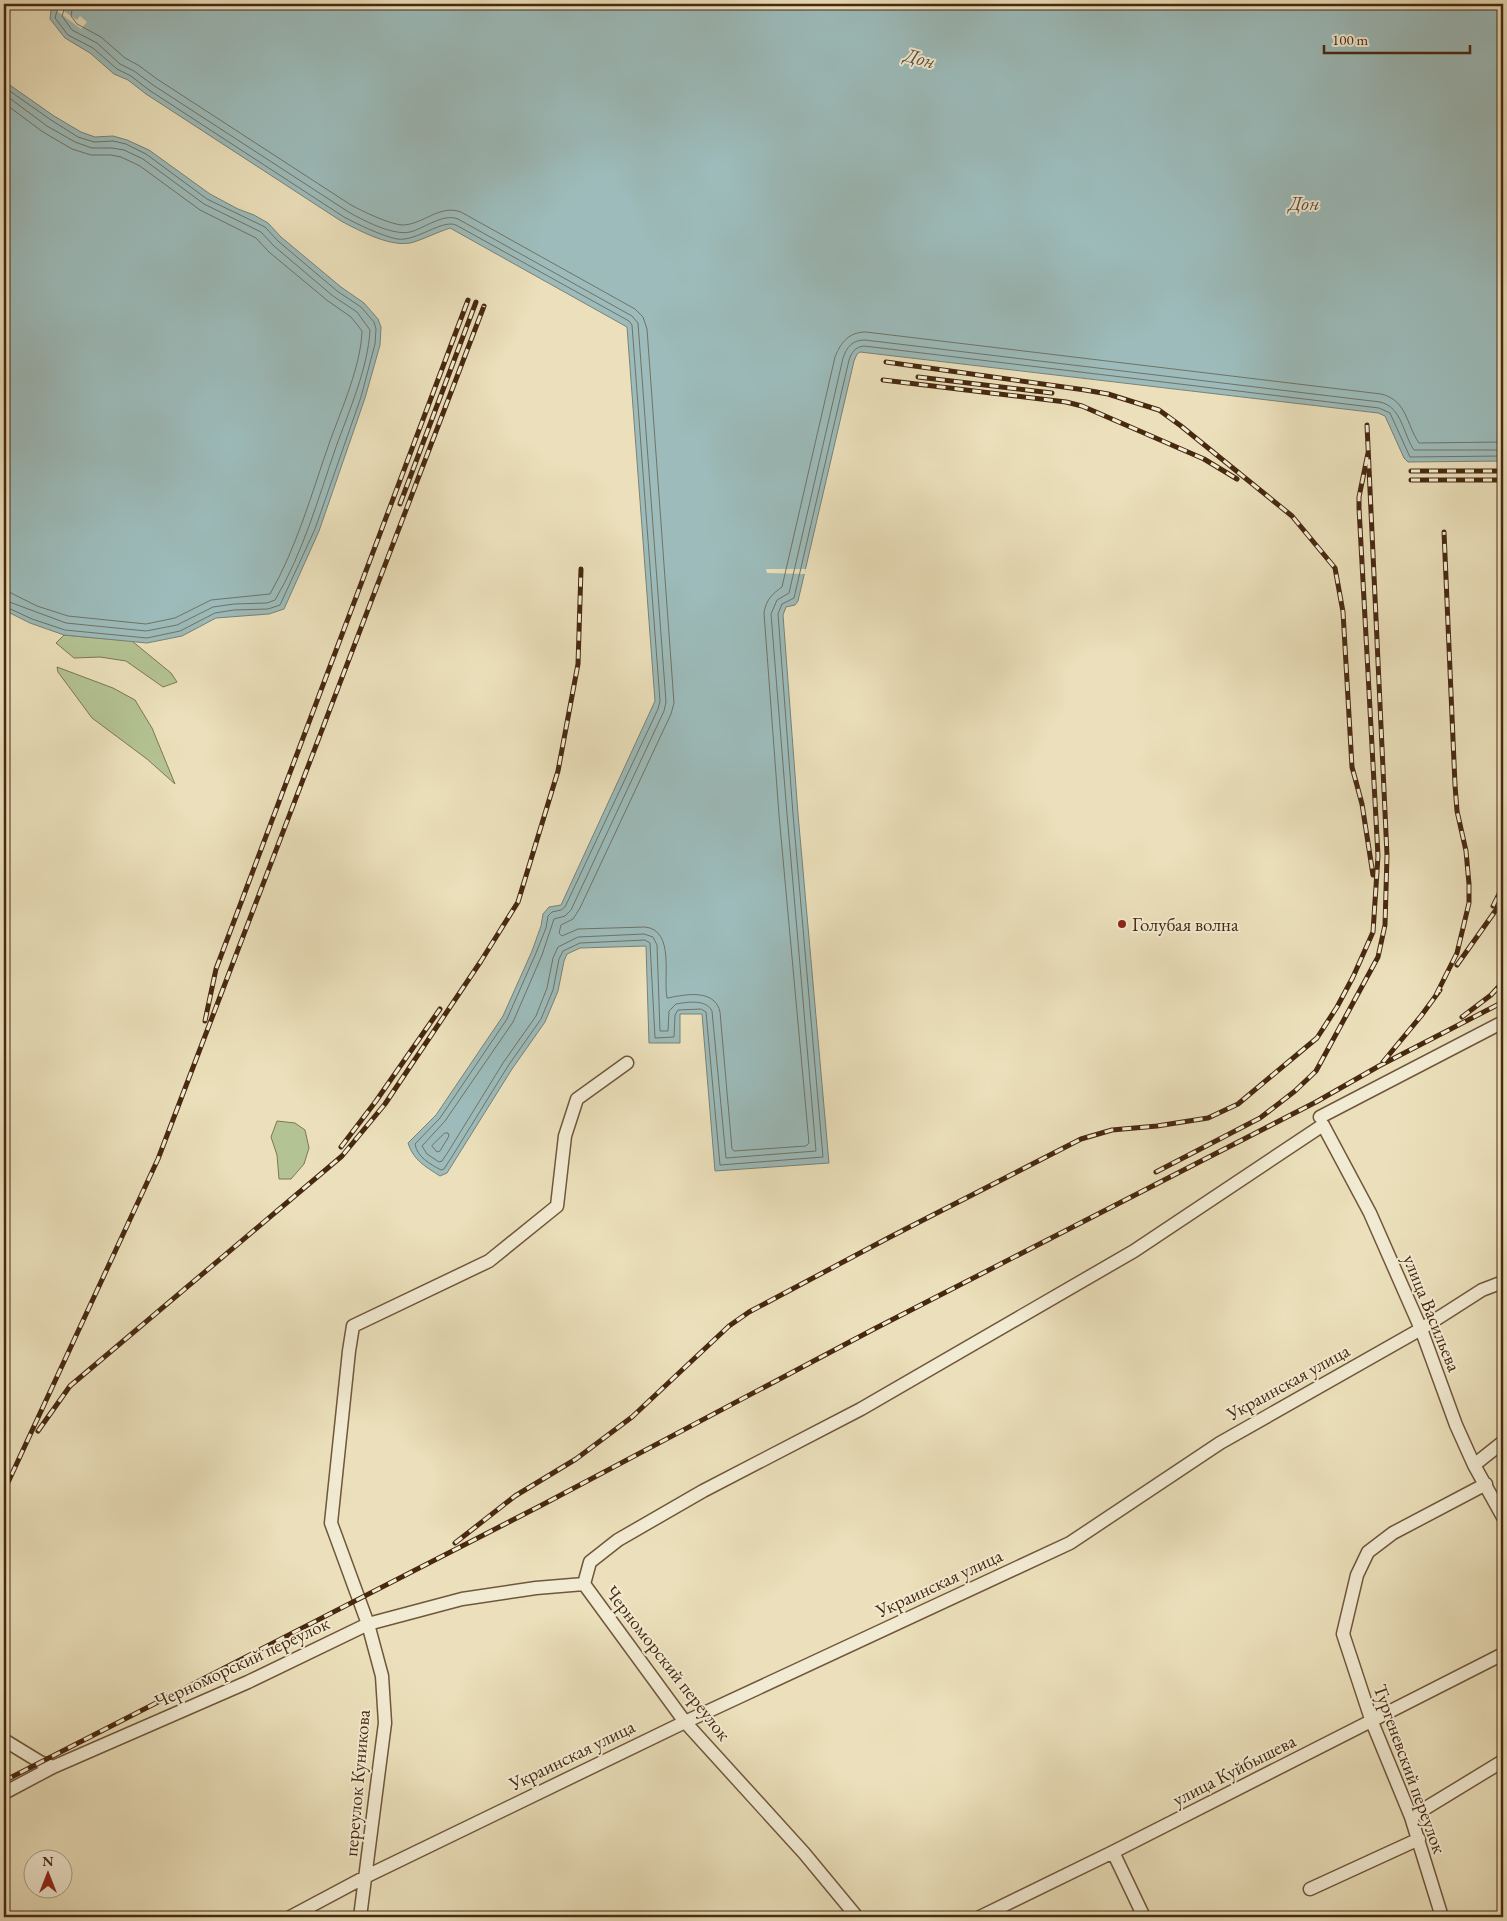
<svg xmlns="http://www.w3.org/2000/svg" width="1507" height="1921" font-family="'EB Garamond',serif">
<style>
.green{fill:#b4c393;stroke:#7e7652}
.water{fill:#9cbbba;stroke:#7a8176}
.pier{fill:#ebe0bb}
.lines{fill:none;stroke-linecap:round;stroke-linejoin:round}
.shore{stroke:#727265;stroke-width:1}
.minor-casing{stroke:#70573b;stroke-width:15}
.minor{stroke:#f2ebd3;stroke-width:12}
.rail-casing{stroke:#472910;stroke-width:5}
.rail{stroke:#f2ebd3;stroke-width:3;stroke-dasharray:9;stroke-linecap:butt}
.poi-dot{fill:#8f2418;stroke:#f2ebd3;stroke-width:2}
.labels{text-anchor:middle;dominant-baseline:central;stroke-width:4;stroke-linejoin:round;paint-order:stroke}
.poi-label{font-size:19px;fill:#472910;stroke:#f2ebd3;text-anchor:start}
.street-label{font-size:19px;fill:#472910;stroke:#f2ebd3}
.water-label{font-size:20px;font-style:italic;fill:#5c4e3a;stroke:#f2ebd3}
</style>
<rect width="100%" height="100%" fill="#ebe0bb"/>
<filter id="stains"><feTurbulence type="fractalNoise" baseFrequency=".004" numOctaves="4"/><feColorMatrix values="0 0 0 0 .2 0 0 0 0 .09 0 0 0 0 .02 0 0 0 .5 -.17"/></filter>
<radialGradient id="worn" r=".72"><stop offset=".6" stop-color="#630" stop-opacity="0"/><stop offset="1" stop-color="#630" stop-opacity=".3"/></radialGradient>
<path class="green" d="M64 635 132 641 171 673 177 682 163 687 126 661 100 657 74 658 56 643Z
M57 667 113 688 135 700 152 728 175 784 147 759 92 718 58 672Z
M277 1121 295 1123 305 1130 309 1148 304 1164 291 1179H279L277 1155 271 1137Z"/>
<path class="water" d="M56 4H1503V461L1408 462 1404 458 1385 416 1378 413 860 352 857 354 854 361 798 601 795 605 786 607 783 615 798 814 829 1163 715 1171 702 1014H680V1043H649L646 946 580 948 567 954 564 961 558 991 545 1022 512 1069 447 1173 440 1176C426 1167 413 1160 408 1143L436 1115 503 1016 532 951 541 926 543 914 549 907 561 905 655 701 627 327 450 228C438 232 426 238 414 242 393 249 360 231 341 221L146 94 128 80 114 74 90 53 65 38 50 19 51 10Z
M4 81 54 116 81 132 95 137 113 136 127 140 149 150 210 194 238 209 254 215 268 223 281 237 341 287 364 303 378 319 381 327 380 345 365 398 319 531 284 609 269 614 216 618 182 636 147 643 64 635 30 623 4 610Z"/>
<path class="pier" d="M55 5 77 20 80 16 87 22 81 29 53 8Z
M766 569H806L805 574 767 573Z"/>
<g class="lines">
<path class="shore" d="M59 4 55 18 68 35 93 48 117 69 131 76 149 90 344 217C357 224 382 236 397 239 416 242 442 219 456 225L629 321 632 325 660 701 658 709 565 907 561 910 552 912 548 916 546 928 536 953 507 1019 440 1118 415 1144C417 1157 430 1164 441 1170L444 1169 453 1155 508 1066 541 1019 553 990 559 959 563 951 580 943 645 940 650 943 655 1038 674 1037 675 1015 678 1010 701 1009 706 1012 720 1165 823 1157 793 814 778 614 782 604 794 598 849 360C852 352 855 347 864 346L1379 408 1390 413 1410 457 1503 456
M66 4 62 16 72 30 97 43 120 64 134 71 153 85 347 211C362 220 393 236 410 232 425 228 443 213 458 219L632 316 638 323 666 702 664 711 571 910 565 916 554 919 542 955 513 1022 445 1121 422 1146 427 1154 439 1162 442 1161 448 1152 503 1063 536 1016 547 988 553 958 558 947 578 937 644 934 653 937 657 945 660 1031H668L669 1011 676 1004C688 1002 706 999 712 1011L726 1158 816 1151 787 814 771 614 777 600 789 593 843 358C847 347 852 340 865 340L1380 402C1402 407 1403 434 1414 450H1503
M73 4 71 16 77 24 101 37 125 58 138 65 157 79 351 205C362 211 389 224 402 225 423 225 439 204 461 212L635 309 643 317 647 329 674 703 671 714 580 908 573 919 561 925 559 933 562 936 578 929 645 927C675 930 663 977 667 998 671 998 674 996 679 996 695 993 716 993 720 1012L732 1149 734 1151 806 1146 809 1143 779 815 764 613C766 600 772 594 782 587L835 357C841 342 849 332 866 332L1381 394C1407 400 1406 424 1419 443L1503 442
M4 87 51 120 78 137 94 142 113 141 126 144 146 154 207 199 265 227 278 241 337 291 361 307 374 322 376 329 375 344 361 397 315 529 280 605 268 609 234 610 215 613 180 631 147 638 65 630 32 619 4 606
M4 94 47 126 75 142 92 148H112L124 150 143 159 204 204 261 232 274 246 333 296 357 312 370 330C368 368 349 411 336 447 318 499 303 553 275 600L267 603 234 604 213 607 177 625 146 631 66 623 4 600
M4 103 43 132 72 149 91 155H111L121 157 140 166 200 210 256 238 269 252 328 301 351 317 362 331C361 365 342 408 330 441 312 492 297 547 270 594L211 600 175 618 146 624 68 616 37 606 11 593H4
M445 1133H448L449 1136 440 1151 437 1152 432 1146Z"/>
<defs>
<path id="minor" d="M1320 1117 1503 1022
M1474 1465 1503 1442
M584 1584 590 1562 618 1540 703 1491 861 1409 1134 1251 1323 1125 1370 1213 1421 1329 1456 1425 1474 1465 1503 1517
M584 1584 685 1722 804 1853 857 1917
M4 1740 40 1762 53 1767
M4 1793 53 1767 248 1682 368 1624 462 1599 536 1588 584 1584
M1411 1817 1503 1761
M1113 1852 1144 1917
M1310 1889 1419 1839
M290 1917 367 1876 685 1722 1070 1543 1220 1443 1421 1329 1482 1290 1503 1282
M360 1917 385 1723 382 1676 368 1624 331 1523 349 1351 353 1326 489 1261 557 1206 565 1136 577 1099 627 1063
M980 1917 1113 1852 1503 1654
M1442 1917 1411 1817 1372 1722 1343 1634 1357 1575 1368 1552 1393 1533 1486 1484"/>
</defs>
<use href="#minor" class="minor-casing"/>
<use href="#minor" class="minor"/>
<defs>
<path id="rail" d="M886 362 1085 390 1108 394 1159 410 1181 426 1292 516 1335 568 1343 612 1352 767 1362 804 1373 875
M918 377 1052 393
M883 380 1066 402 1082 406 1204 459 1237 479
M1411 471H1503
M1411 480H1503
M400 504 476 302
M1493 906 1503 886
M1457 965 1503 900
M1436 995 1457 953 1469 903V884L1466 851 1457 811 1455 785 1444 532
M1462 1017 1491 995 1503 982
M205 1021 216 969 468 300
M1383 1062 1421 1016 1440 990
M341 1147 376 1101 440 1009
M1156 1172 1260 1118 1295 1091 1316 1071 1378 957 1385 925 1387 855 1367 425
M38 1431 70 1386 342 1156 385 1104 481 961 518 902 558 771 578 664 581 569
M4 1491 158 1159 484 306
M455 1543 515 1496 576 1459 632 1417 729 1326 749 1312 890 1237 1081 1139 1112 1130 1157 1126 1208 1118 1238 1104 1317 1038 1337 1007 1353 977 1373 932 1378 856 1359 508V497L1368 453
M4 1781 540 1506 874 1329 1316 1102 1379 1066 1503 1002"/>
</defs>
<use href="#rail" class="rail-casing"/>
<use href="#rail" class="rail"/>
</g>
<circle class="poi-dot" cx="1122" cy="924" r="5"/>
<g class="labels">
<g class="poi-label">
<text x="1132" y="924">Голубая волна</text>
</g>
<g class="street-label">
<text transform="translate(1432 1313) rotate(68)">улица Васильева</text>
<text transform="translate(1288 1382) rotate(-29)">Украинская улица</text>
<text transform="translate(939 1583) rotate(-25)">Украинская улица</text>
<text transform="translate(242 1662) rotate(-25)">Черноморский переулок</text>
<text transform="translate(668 1663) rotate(52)">Черноморский переулок</text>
<text transform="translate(572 1755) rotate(-26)">Украинская улица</text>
<text transform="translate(1410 1769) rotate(70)">Тургеневский переулок</text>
<text transform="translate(1234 1770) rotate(-27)">улица Куйбышева</text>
<text transform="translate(357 1783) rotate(-85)">переулок Куникова</text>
</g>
<g class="water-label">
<text transform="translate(920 58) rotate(15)">Дон</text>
<text x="1304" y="203">Дон</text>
</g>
</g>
<rect width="1507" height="1921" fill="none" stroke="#ebe0bb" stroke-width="20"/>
<rect x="5" y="5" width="1497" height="1911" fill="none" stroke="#472910" stroke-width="2.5"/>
<rect x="10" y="10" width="1487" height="1901" fill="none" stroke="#472910"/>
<g transform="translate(48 1874)"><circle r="24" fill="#f2ebd3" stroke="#ae9d85"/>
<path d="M0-4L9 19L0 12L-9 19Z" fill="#8f2418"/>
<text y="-8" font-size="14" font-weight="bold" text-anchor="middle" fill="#472910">N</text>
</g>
<path d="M1324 45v8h146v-8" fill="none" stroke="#472910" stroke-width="2.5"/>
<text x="1332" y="45" font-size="15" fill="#472910" stroke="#f2ebd3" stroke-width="4" paint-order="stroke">100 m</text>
<rect width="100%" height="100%" filter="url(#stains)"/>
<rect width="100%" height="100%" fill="url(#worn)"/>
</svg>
